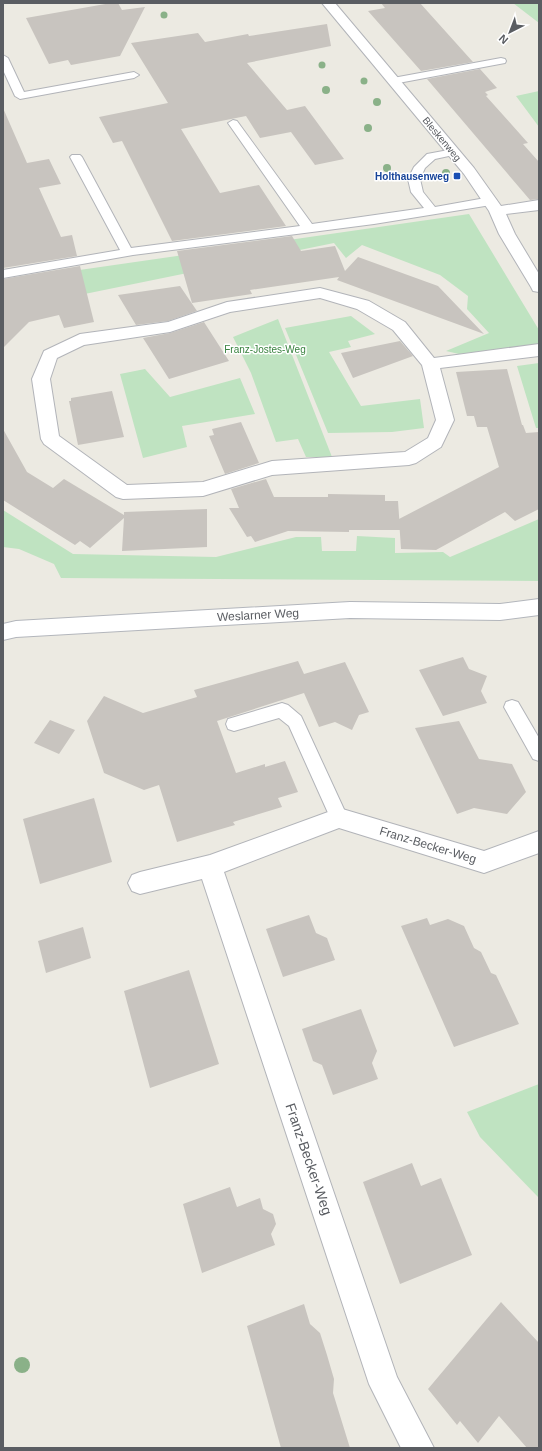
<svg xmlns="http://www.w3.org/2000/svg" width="542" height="1451" font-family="Arial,sans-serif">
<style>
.green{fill:#bfe3c1}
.building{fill:#c8c4bf}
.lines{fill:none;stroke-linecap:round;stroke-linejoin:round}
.lane-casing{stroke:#b2b4b9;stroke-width:2}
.street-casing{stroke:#b2b4b9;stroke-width:2}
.secondary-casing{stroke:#b3b6bc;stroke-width:2}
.lane{fill:#fff;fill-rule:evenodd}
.street{fill:#fff;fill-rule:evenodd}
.secondary{fill:#fff;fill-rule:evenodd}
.tree{fill:#8ab188}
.transit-dot{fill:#1a4fb4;stroke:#fff;stroke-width:1.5}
.labels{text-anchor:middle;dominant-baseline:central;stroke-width:3;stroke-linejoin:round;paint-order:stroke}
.far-street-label{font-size:10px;fill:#5a5d62;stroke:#fff}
.far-transit-label{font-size:10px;font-weight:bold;fill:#164399;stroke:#fff;text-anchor:end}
.far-park-label{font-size:10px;fill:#39823f;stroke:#fff}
.street-label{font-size:12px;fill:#5a5d62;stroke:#fff}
.near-street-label{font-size:14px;fill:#5a5d62;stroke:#fff}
</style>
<rect width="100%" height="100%" fill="#eceae2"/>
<path class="green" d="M513 3H539V23Z
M539 91V127L516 96Z
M469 214 539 330V344L459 354 446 351 489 333 467 309 468 296 440 275 362 245 346 258 334 243 65 298 3 281Z
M351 316 375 334 348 341 351 347 329 352 361 406 420 399 424 428 392 432 328 433 285 328Z
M278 319 332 457H306L298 439 276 442 251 373 233 337Z
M539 363V428H536L517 366Z
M145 369 170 397 240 378 255 414 182 426 187 447 143 458 120 374Z
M3 510 73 554 216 557 296 537H321L322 551H356L357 536 395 538V553L443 552 450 557 539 519V581L61 578 54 564 19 549 3 547Z
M539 1084V1198L480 1137 467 1112Z"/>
<path class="building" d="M111 3H118L122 10 145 7 120 56 71 65 68 60 49 64 26 18Z
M381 3H420L473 62 421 71 368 11 385 8Z
M327 24 331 46 247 63 287 110 305 106 344 159 315 165 291 132 260 138 246 116 181 129 220 193 259 185 286 226 172 241 122 141 113 143 99 117 168 103 131 43 198 33 205 42 248 34 249 36Z
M480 69 497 88 485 92 488 95 486 96 528 143 523 144 539 162V199L530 200 427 79Z
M3 108 27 163 49 159 61 184 39 188 61 237 72 235 77 256 3 268Z
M292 236 301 251 335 246 345 271 358 257 438 286 484 334 337 280 339 277 250 290 252 294 192 303 177 251Z
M80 266 94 322 64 328 59 315 29 322 3 348V279Z
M180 286 197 311 168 321 136 325 118 295Z
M204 322 229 361 169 379 143 338 170 333Z
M400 341 413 356 353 378 341 353Z
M507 369 522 425H523L526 433 539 432V509L515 521 505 512 436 550 401 549 399 519 499 467 487 427H477L474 416H467L456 372Z
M112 391 124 437 78 445 69 401H71V398Z
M241 422 259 463 225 474 209 436 214 435 212 429Z
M3 429 27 472 53 488 64 479 124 515V512L207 509V547L122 551 124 518 90 548 80 541 75 545 3 500Z
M266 479 274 497H328V494L385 495V501H398L400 530H349V532L288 531 255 542 251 536 247 537 229 508H239L231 489Z
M463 657 469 669 487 676 481 691 487 703 443 716 419 670Z
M298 661 304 674 345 662 369 712 359 715 352 730 335 722 319 727 304 693 217 721 236 773 265 764V767L285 761 298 792 278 798 282 807 233 822 235 825 177 842 159 785 144 790 104 773 87 721 104 696 143 713 197 697 194 690Z
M50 720 75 730 59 754 34 743Z
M459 721 479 759 512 764 526 792 507 814 474 808 457 814 415 728Z
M94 798 112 862 40 884 23 819Z
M309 915 316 933 327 938 335 960 283 977 266 929Z
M427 918 430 925 448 919 464 926 474 948 481 952 491 973 496 975 519 1024 454 1047 401 926Z
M83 927 91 958 46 973 38 941Z
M189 970 219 1064 150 1088 124 991Z
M361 1009 377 1051 372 1063 378 1079 333 1095 322 1065 313 1061 302 1029Z
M412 1163 421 1186 441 1178 472 1255 400 1284 363 1182Z
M230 1187 237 1207 260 1198 263 1209 273 1214 276 1224 271 1234 275 1245 202 1273 183 1204Z
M501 1302 539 1343V1448H527L499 1416 478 1443 460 1421 457 1425 428 1389Z
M304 1304 310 1324 320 1333 327 1355 334 1379 333 1393 350 1448H281L247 1326Z"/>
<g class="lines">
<defs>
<path id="lane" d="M3 55 8 58 24 92 134 72 139 75 134 78 20 99 15 96 3 70Z
M501 58 505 59 506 61 505 63 393 84 388 81 393 78Z
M233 120 237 121 312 224 424 208 411 192 408 179 414 167 427 154 454 149 458 150 460 152 458 154 435 159 425 168 420 179 423 192 435 207 491 197 495 199 497 201 495 203 491 205 374 224 133 255 3 278V270L120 250 70 157 72 155H80L82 157 131 248 300 226 228 123Z
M512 700 518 702 539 738V761L533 759 504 707 506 702Z
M282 703 288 705 301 716 348 818 345 824 339 826 333 824 289 726 279 718 234 731 228 729 226 724 228 719Z"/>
<path id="street" d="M322 3H335L474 168 501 206 539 200V210L506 214 515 234 539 274V292L533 291 531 287 499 234 489 211 464 174Z
M320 288 369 301 405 322 434 358 539 344V356L440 368 454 420 441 447 416 463 409 465 272 475 203 496 123 499 116 497 44 444 41 439 32 379 44 351 80 334 168 322 227 302ZM320 298 357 309 393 330 422 365 436 420 428 438 405 452 272 461 203 482 127 485 59 436 50 379 57 358 84 345 170 332 230 312Z
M339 808 484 851 539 831V853L484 873 339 828 224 872 397 1377 434 1448H401L369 1384 202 879 140 894 132 891 128 883 132 875 140 872 210 855Z"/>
<path id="secondary" d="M539 599V615L500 620 350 618 16 637 3 640V624L16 621 350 602 500 604Z"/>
</defs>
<use href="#lane" class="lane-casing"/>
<use href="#street" class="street-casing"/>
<use href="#secondary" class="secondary-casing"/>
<use href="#lane" class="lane"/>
<use href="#street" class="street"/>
<use href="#secondary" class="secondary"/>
</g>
<g class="tree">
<circle cx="164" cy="15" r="3.5"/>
<circle cx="322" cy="65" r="3.5"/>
<circle cx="364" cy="81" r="3.5"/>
<circle cx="326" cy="90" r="4"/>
<circle cx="377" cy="102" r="4"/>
<circle cx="368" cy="128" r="4"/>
<circle cx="387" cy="168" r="4"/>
<circle cx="446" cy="173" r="4"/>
<circle cx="22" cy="1365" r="8"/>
</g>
<rect class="transit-dot" x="453" y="172" width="8" height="8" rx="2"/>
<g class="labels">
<g class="far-street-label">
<text transform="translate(442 139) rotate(50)">Bleskenweg</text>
</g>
<g class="far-transit-label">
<text x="449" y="176">Holthausenweg</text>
</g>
<g class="far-park-label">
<text x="265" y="349">Franz-Jostes-Weg</text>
</g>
<g class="street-label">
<text transform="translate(258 615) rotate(-3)">Weslarner Weg</text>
<text transform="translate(428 845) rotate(17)">Franz-Becker-Weg</text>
</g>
<g class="near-street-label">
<text transform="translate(309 1159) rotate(71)">Franz-Becker-Weg</text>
</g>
</g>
<rect width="542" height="1451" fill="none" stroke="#5a5d62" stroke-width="8"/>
<g transform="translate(510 32) rotate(222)" stroke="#ffffff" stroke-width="3" paint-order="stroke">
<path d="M0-3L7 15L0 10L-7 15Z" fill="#5a5d62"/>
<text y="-6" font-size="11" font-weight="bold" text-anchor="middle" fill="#5a5d62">N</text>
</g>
</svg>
